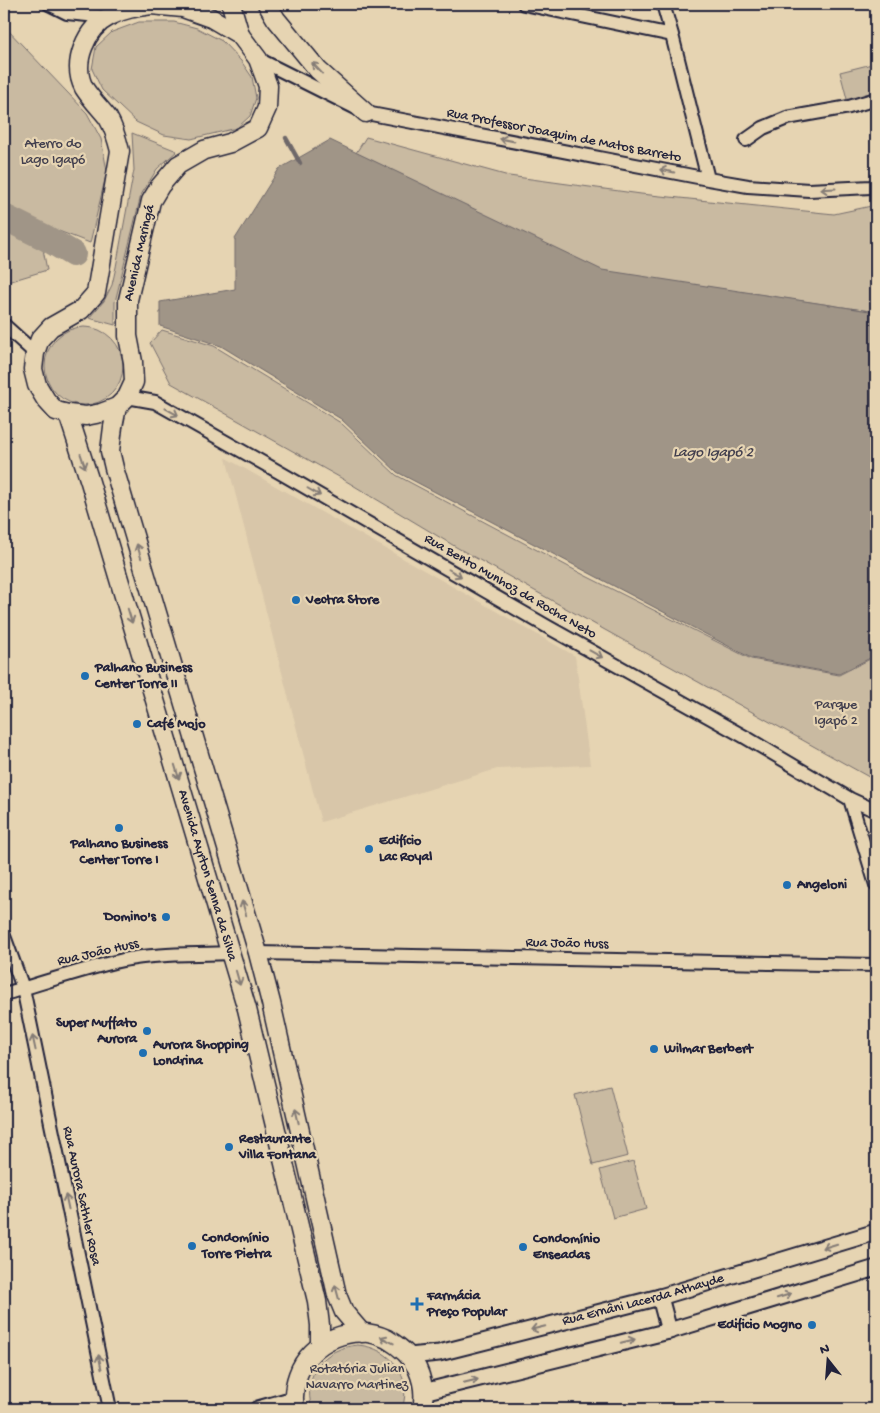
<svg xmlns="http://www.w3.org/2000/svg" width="880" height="1413" font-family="'Gochi Hand',sans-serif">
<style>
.built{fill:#d8c6a9}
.green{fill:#c9baa1;stroke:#766e6e}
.water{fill:#a09587;stroke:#6e6769}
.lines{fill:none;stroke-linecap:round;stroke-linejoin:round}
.stream{stroke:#6e6769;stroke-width:4.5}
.river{stroke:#a09587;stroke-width:26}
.minor-casing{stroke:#22223b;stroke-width:16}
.tertiary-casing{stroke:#22223b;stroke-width:19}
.secondary-casing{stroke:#22223b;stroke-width:21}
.minor{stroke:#e6d4b2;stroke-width:12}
.tertiary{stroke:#e6d4b2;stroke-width:15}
.secondary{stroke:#e6d4b2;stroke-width:18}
.oneway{stroke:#847b76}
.poi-dot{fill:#1f6fb2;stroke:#e6d4b2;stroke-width:2}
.labels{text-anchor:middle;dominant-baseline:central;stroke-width:4.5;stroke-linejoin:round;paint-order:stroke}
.street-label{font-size:14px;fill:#22223b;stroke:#e6d4b2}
.park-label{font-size:14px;fill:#43404f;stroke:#e6d4b2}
.poi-label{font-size:14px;font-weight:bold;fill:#22223b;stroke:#e6d4b2;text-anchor:start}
.water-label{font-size:15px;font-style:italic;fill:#423f4e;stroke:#e6d4b2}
</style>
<rect width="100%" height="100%" fill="#e6d4b2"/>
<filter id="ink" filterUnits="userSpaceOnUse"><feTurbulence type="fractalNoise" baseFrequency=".02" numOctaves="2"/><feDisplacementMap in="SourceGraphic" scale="10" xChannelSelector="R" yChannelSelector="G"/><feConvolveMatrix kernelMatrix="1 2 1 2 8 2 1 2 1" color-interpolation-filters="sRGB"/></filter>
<g filter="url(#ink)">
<path class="built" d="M226 458 575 656 590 765 497 769 321 822Z"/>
<path class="green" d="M139 22H174L197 28 222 41 241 61 252 77 256 98 250 116 237 128 191 139 164 135 136 122 102 90 92 69 96 47 112 32Z
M4 26 87 113 101 139 107 171 90 243 38 223 47 270 4 283Z
M876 63V95L848 103 840 72Z
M132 133 177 151 157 169 141 195 115 302V325L89 318 104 301 112 285 116 267 134 170Z
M366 137 509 176 641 194 834 214 876 205V312L602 271 356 153Z
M45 366a39 39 0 1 1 78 0a39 39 0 1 1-78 0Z
M162 330 214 346 341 423 396 475 584 575 751 659 839 675 876 656V781L456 547 341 478 171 383 150 343Z
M610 1086 628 1156 593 1165 575 1095Z
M633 1161 646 1209 613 1218 600 1170Z
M358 1345C391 1348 413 1376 402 1409H312C302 1375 323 1348 358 1345Z"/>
<path class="water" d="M330 140 602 270 876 312V655L839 674 751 658 397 472 341 419 221 346 160 326V302L235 289V239L279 169Z"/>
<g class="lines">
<path class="stream" d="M286 138 300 163"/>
<path class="river" d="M4 217 46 238 73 254"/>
<defs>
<path id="minor" d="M49 4 67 13 108 17
M524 4 672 35
M663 4 672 35 708 179
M258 59 366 113 708 179 748 186 809 190 871 187 876 185
M746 140 763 128 787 118 849 107 876 99
M4 325 35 353
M127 397 155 402 279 472 548 627 745 737 850 799 876 811
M850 799 876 885
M4 936 23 988 110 1409
M258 953 876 965
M4 994C43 983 83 969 123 960 158 953 195 955 231 953"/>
<g id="tertiary">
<path d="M660 1297 669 1331"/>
<path id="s1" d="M409 1356 439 1353 660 1297 876 1232"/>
<path d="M423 1392 669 1331 876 1268"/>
<path d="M258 1409 294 1399"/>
</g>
<g id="secondary">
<path d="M231 4 240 35"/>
<path d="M267 4 276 19 318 70 366 113"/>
<path d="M151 5 183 8 211 18 240 35 258 59 268 86 267 108 258 128 230 143 204 150 178 165 160 186 151 201 128 300V336L133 362 134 382 127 397 117 407 101 413 86 416 68 414 56 411 46 400 37 385 33 369 35 353 40 339 51 327 81 310 96 293 120 151C117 139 114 128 108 118 100 108 91 99 84 88 71 63 86 28 110 16 123 9 137 7 151 5Z"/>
<path d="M117 407 113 427 110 451 114 468 258 953 271 1003 337 1295 344 1312 362 1333"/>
<path id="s2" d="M68 414 90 482 247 1009 317 1301 320 1325V1345"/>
<path d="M295 1409C293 1398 294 1386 298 1375 310 1341 353 1322 387 1339 399 1346 410 1355 417 1368 423 1381 425 1395 422 1409"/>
</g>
</defs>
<use href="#minor" class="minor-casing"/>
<use href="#tertiary" class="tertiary-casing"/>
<use href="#secondary" class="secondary-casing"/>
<use href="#minor" class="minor"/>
<use href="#tertiary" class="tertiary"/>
<use href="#secondary" class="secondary"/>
</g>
<defs><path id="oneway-shaft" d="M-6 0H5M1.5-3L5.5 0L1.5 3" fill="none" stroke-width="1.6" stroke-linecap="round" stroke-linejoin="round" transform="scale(1.25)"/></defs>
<g class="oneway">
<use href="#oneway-shaft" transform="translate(317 68) rotate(-133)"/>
<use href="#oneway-shaft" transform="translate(507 140) rotate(-169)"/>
<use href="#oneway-shaft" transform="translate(667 171) rotate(-169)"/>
<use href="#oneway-shaft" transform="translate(828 189) rotate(177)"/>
<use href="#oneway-shaft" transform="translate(172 412) rotate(29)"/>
<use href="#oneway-shaft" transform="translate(83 461) rotate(71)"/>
<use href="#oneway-shaft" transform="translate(314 492) rotate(30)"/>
<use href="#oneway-shaft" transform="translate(139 551) rotate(-107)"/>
<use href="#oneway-shaft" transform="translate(455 573) rotate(30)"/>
<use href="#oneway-shaft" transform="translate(130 616) rotate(73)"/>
<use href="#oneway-shaft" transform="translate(596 654) rotate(29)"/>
<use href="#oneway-shaft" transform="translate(177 772) rotate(73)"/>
<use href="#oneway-shaft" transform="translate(244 908) rotate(-107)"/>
<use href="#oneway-shaft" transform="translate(238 978) rotate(74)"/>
<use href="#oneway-shaft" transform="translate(34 1043) rotate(-102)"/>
<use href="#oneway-shaft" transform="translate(297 1116) rotate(-103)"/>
<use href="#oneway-shaft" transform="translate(67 1202) rotate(-102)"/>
<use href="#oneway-shaft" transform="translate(830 1246) rotate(163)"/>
<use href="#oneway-shaft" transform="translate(337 1292) rotate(-105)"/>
<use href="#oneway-shaft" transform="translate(784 1296) rotate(-17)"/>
<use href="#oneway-shaft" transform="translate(538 1328) rotate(166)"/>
<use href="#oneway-shaft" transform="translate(387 1340) rotate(-153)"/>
<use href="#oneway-shaft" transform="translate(628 1341) rotate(-14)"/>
<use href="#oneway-shaft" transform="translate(100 1362) rotate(-102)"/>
<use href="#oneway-shaft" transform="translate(471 1381) rotate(-14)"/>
</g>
</g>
<g class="poi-dot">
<circle cx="296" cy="600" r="5"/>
<circle cx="85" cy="676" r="5"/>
<circle cx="137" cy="724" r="5"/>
<circle cx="119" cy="828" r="5"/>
<circle cx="369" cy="849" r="5"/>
<circle cx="787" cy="885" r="5"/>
<circle cx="166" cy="917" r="5"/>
<circle cx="147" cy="1031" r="5"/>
<circle cx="654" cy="1049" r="5"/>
<circle cx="143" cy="1053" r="5"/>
<circle cx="229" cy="1147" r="5"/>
<circle cx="192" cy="1246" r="5"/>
<circle cx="523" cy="1247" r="5"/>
<path d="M414.5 1296.5h5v5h5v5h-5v5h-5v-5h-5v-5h5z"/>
<circle cx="812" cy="1325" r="5"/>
</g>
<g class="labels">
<g class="street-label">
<text transform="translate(564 136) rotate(11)">Rua Professor Joaquim de Matos Barreto</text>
<text transform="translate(140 253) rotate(-77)">Avenida Maringá</text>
<text transform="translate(510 587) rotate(30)">Rua Bento Munhoz da Rocha Neto</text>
<text stroke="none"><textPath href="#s2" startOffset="482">Avenida Ayrton Senna da Silva</textPath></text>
<text transform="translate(567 944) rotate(1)">Rua João Huss</text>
<text transform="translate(98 953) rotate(-13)">Rua João Huss</text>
<text transform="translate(81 1196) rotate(78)">Rua Aurora Sathler Rosa</text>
<text stroke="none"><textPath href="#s1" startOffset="241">Rua Ernâni Lacerda Athayde</textPath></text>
</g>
<g class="park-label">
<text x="53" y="144">Aterro do<tspan x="53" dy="16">Lago Igapó</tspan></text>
<text x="836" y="705">Parque<tspan x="836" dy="16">Igapó 2</tspan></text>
<text x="357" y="1369">Rotatória Julian<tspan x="357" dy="16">Navarro Martinez</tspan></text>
</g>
<g class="poi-label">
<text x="306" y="600">Vectra Store</text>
<text x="95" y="668">Palhano Business<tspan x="95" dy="16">Center Torre II</tspan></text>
<text x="147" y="724">Café Mojo</text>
<text x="379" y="841">Edifício<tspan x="379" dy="16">Lac Royal</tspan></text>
<text x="119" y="844" text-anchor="middle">Palhano Business<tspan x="119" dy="16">Center Torre I</tspan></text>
<text x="797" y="885">Angeloni</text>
<text x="156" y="917" text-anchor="end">Domino's</text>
<text x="137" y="1023" text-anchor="end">Super Muffato<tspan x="137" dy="16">Aurora</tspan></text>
<text x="153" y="1045">Aurora Shopping<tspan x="153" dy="16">Londrina</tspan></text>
<text x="664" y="1049">Wilmar Berbert</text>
<text x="239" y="1139">Restaurante<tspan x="239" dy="16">Villa Fontana</tspan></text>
<text x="202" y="1238">Condomínio<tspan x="202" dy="16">Torre Pietra</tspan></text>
<text x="533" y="1239">Condomínio<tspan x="533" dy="16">Enseadas</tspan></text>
<text x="427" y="1296">Farmácia<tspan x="427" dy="16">Preço Popular</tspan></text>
<text x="802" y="1325" text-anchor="end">Edificio Mogno</text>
</g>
<g class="water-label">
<text x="713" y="453">Lago Igapó 2</text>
</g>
</g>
<rect width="880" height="1413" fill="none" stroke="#e6d4b2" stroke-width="20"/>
<rect x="10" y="10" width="860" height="1393" fill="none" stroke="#22223b" stroke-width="2" filter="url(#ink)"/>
<g transform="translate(828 1360) rotate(343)" stroke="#e6d4b2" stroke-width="4" paint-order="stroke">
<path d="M0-4L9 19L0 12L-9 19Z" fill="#22223b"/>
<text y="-8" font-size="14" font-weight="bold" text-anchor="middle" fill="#22223b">N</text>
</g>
</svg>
